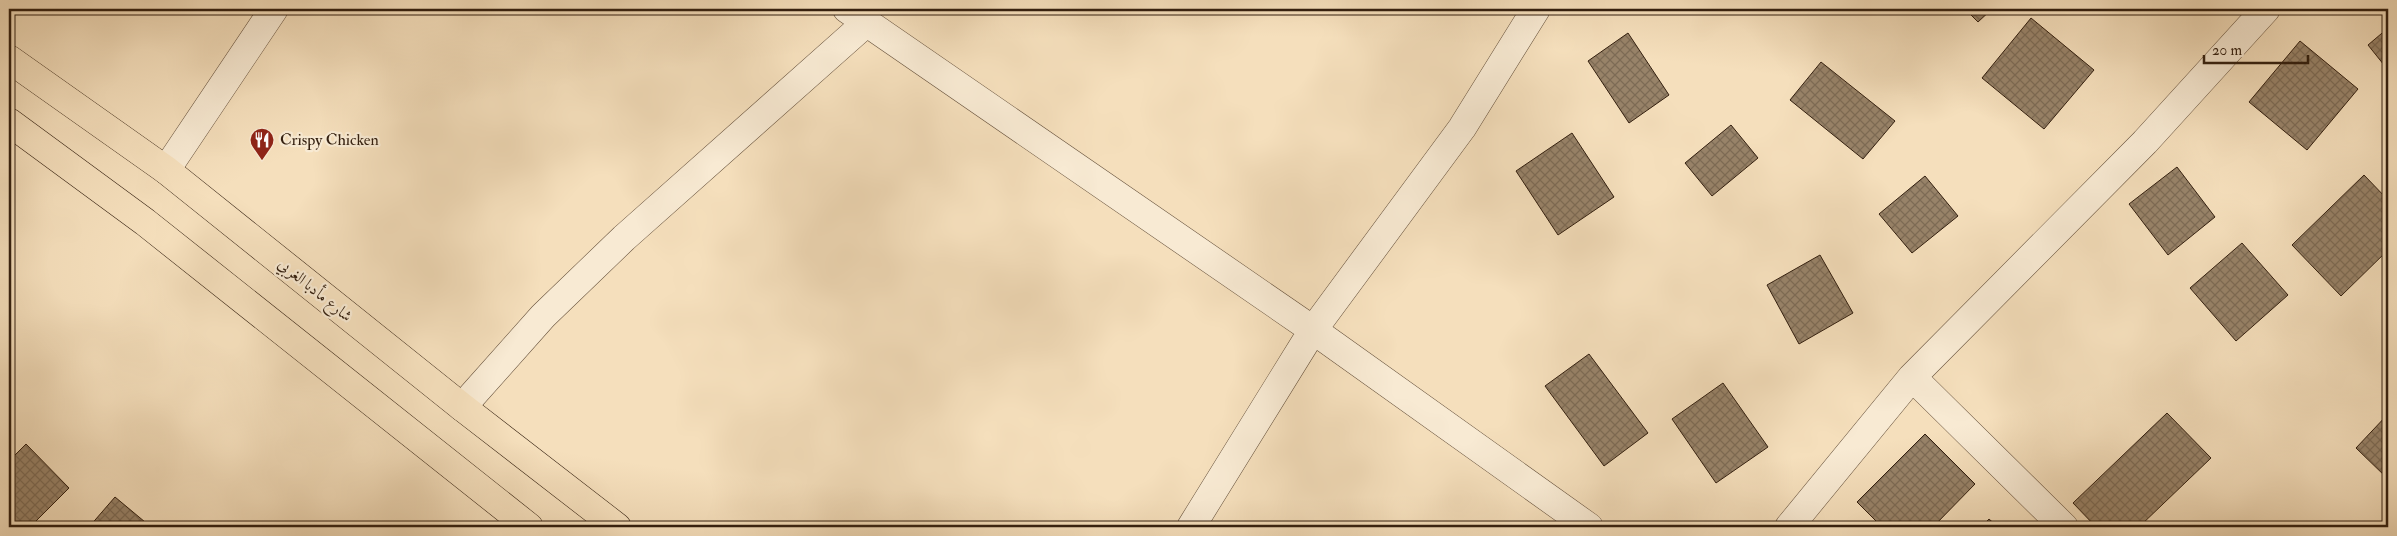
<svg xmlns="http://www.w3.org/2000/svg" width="2397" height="536" font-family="'IM FELL Double Pica',Amiri,serif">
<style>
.building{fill:url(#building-cross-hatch);stroke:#331f0f}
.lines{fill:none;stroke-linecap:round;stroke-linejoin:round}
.minor-casing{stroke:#644f3a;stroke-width:29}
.primary-casing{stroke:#331f0f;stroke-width:29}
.minor{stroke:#f8ead3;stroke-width:28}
.primary{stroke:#f5dfbc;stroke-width:28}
.labels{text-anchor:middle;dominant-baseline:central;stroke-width:4.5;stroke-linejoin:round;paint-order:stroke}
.poi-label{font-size:16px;fill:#331f0f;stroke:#f8ead3;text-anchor:start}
.street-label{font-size:16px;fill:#331f0f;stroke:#f8ead3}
</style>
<defs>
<pattern id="building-cross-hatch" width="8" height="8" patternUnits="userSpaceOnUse" patternTransform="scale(1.25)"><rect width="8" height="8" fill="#988369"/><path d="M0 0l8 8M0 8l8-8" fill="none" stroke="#7d6b55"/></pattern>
</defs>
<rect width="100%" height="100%" fill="#f5dfbc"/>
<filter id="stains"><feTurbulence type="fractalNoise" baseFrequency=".004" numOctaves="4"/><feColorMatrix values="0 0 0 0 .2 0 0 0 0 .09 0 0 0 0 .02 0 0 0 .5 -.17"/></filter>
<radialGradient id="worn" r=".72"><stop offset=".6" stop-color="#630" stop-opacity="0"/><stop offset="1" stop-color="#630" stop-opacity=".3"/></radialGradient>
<path class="building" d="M1965 9H1992L1978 22Z
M2031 18 2094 70 2044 129 1982 78Z
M2388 28V70L2368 45Z
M1628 33 1669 95 1629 123 1588 61Z
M2300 41 2358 89 2307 150 2249 102Z
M1821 62 1895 121 1863 159 1790 100Z
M1731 125 1758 158 1712 196 1685 163Z
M1572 133 1614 197 1558 235 1516 171Z
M2177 167 2215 217 2168 255 2129 204Z
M2364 175 2388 200V250L2341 296 2292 245Z
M1925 176 1958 216 1912 253 1879 214Z
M2242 243 2288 295 2236 341 2190 288Z
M1820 255 1853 313 1799 344 1767 285Z
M1589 354 1648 433 1604 466 1545 386Z
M1723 383 1768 447 1716 483 1672 419Z
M2167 413 2211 458 2139 527H2096L2073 503Z
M2388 414V479L2356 448Z
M1925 434 1975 484 1933 527H1882L1857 502Z
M26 444 69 488 30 527H9V461Z
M115 497 151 527H89Z
M1989 519 1998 527H1981Z"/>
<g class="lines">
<defs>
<path id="minor" d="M847 9 1313 330 1589 527
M166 170 274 9
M1912 377 2064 527
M462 407 543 316 624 238 866 23
M1191 527 1313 330 1462 128 1536 9
M1789 527 1912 377 2145 142 2266 9"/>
<path id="primary" d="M9 59 166 170 462 407 617 527
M9 122 145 222 529 527"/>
</defs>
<use href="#minor" class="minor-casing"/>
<use href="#primary" class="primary-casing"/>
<use href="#minor" class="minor"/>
<use href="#primary" class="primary"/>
</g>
<defs>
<symbol id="restaurant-pin" viewBox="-11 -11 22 30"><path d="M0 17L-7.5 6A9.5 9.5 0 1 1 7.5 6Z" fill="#8f2418" stroke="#f8ead3"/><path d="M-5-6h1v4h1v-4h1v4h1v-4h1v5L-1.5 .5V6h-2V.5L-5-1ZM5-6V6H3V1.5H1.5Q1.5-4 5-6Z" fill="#fff"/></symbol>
</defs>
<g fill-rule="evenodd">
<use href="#restaurant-pin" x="248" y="126" width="28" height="38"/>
</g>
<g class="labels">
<g class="poi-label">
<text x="280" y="140">Crispy Chicken</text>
</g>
<g class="street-label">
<text transform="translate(315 290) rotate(39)">شارع مأدبا الغربي</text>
</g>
</g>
<rect width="2397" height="536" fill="none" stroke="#f5dfbc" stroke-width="30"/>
<rect x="10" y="10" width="2377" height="516" fill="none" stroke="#331f0f" stroke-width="2.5"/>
<rect x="15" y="15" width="2367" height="506" fill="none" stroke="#331f0f"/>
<path d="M2204 55v8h104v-8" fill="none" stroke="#331f0f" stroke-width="2.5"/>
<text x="2212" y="55" font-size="15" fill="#331f0f" stroke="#f8ead3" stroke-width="4" paint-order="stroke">20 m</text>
<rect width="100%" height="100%" filter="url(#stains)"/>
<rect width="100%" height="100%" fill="url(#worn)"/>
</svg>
